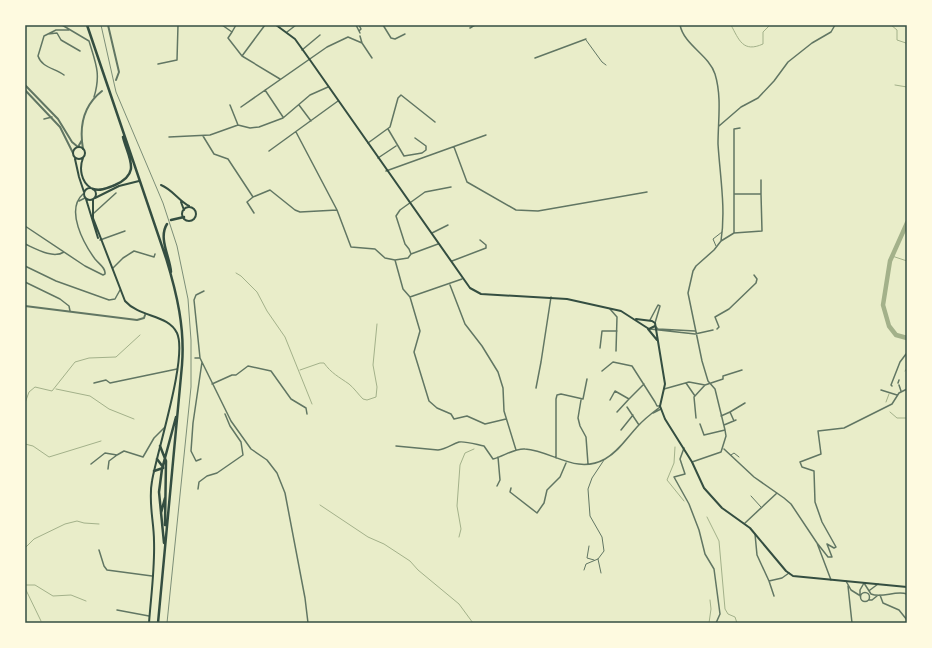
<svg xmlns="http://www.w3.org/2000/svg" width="932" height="648" font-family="Cabin,sans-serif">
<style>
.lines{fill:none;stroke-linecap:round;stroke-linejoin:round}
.stream{stroke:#a3b18a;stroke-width:1}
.river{stroke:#a3b18a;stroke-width:4.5}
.service{stroke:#617663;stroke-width:1}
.pedestrian{stroke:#617663;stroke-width:1}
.minor{stroke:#617663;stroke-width:1.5}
.tertiary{stroke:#617663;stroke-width:2}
.secondary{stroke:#344e41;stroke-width:2}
.trunk{stroke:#344e41;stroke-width:2.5}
.rail{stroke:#7c8e77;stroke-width:1}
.neatline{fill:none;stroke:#344e41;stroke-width:1.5}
</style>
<rect width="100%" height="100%" fill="#e9edc9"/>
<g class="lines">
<path class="stream" d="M731 25C739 40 743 53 763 44V32L770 25
M891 25 897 30V40L906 43 907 46
M895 85 907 87
M892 256 907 261
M236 273 241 276 257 292 267 311 285 337 312 404
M300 370 320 363H324C331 373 339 377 349 384 354 388 358 394 363 399L367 400 376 397 377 387 373 365 377 324
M905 371 907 368
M56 389 90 396 109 409 134 419
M886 402 889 394
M25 403 29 392 35 387 52 391 75 362 89 358 116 357 140 335
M890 412 897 418H907
M25 444 33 446 49 457 101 441
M675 447 674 463 667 480 684 501
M320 505 368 537 384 544 410 561 418 570 459 604 473 623
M707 517 719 541 725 609 728 614 735 617 737 623
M459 537 461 529 457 506 460 465 465 453 474 449
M25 548 34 539 65 524 77 521 84 523 99 524
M25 585H35L53 596 71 595 86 601
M25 588 41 621
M709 623 711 609 710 600"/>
<path class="river" d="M907 223 890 261 883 305 889 326 896 335 907 338"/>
<path class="service" d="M586 40 602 62 606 65
M716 246 713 239 722 232
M731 455 734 453 739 457
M751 496 761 507
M589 546 587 558 594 560
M598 559 601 573
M584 570 586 564 598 559 604 551 602 537 590 516 588 489 592 478 604 460"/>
<path class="pedestrian" d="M25 340V342"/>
<path class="minor" d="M62 25 89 41C96 64 101 74 94 97
M222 25 232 32 228 38 242 56 280 79
M356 25 360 33
M383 25 391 38 395 39 405 34
M680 25C684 45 709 55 715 74 722 97 718 121 718 144 720 176 726 209 721 241L714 250 696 266 693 271 688 293 702 361 708 381 715 389 725 430 726 436 721 452 692 462
M470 28 475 25
M359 31 361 29 359 25
M232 32 236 25
M287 32 296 25
M48 34 57 33 61 40 80 51
M360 36 362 43
M302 50 320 35
M242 56 265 25
M535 58 586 39
M158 64 177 60 178 25
M64 75C55 68 42 68 38 56L44 36 56 30H69
M265 90 283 117
M230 105 238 125
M299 105 311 121
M241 107 327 47 348 37 362 43 372 58
M44 119 52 117
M719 126 741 107 758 98 774 81 788 62 812 43 831 32 835 25
M388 129 404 156 422 153 426 150V146L415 138
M296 132 337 210 351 247 375 249 385 258 395 260 408 258 411 254 438 244
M203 136 214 154 228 159 253 197
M169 137 210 135 238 125 250 128 259 127 283 118 310 95 328 87
M368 143 390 127 398 98 401 95 435 122
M454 147 467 182 516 210 538 211 647 192
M269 151 338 101
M378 158 396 146
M386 171 486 135
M761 180V194
M79 201 85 198
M94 213 116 193
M254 213 247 202 253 197 270 190 295 210 300 212 337 210
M25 226 85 266 103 275 105 274C106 268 99 264 95 259 84 244 65 210 83 194
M432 233 448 225
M734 233V129L740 128
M100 240 125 231
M721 241 734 233 762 231 761 194H734
M25 244C36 249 53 259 64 252
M411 254 409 249 405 244 396 216 400 210 425 192 451 187
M395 260 403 289 410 297
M452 261 486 248V245L480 240
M25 266 56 281 109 300 115 299 120 290
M113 268 123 258 134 251 154 257 155 254
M462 279 410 297 420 331 414 352 429 401 437 408 451 414 454 419 467 416 485 424 506 419
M25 282 60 299 69 306 70 311
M450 285 465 324 482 346 498 372 503 388 504 411 516 450
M610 309 617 317 616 351
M650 320 658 305
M655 323 660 306 658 305
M655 326 658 329 695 331
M650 329 695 334 713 330
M717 329 719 327 715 317 729 309 756 283 757 279 754 275
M600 348 602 331H617
M195 358H200L231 421 251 449 267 460 277 473 285 493 305 598 308 623
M200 358 194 300 196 295 204 291
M602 371 613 362 632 366 655 402 657 406H660
M94 383 106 380 110 383 177 369
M686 383 695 396
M898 383 899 380
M212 384 232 375H236L248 366 271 371 291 399 306 408 307 414
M899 385 901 391
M892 386 891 385 900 362 906 354
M536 388 541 362 551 297
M664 389 689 382 705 385 723 379V376L742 370
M881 390 897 395
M581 400 578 418 580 426 586 437 588 464
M610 400 615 391 629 399 644 384
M627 407 639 425
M617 412 629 399
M730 412 745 403
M653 413 661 409
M721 416 730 412 734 421
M696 418 694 397 705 385
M700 424 704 435 725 430
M724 425 736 420
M621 430 633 415
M396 446 438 450C447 449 452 444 459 442 466 441 478 445 484 446L493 459C504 456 515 448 525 449 553 451 576 475 605 459 618 452 627 438 637 427 644 419 652 413 660 407
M684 448 680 459 685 474 674 477 689 504 699 530 705 554 714 569 720 614 716 623
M724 449 754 477 784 498 791 504 817 543 831 580
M556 458V399L557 395 561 394 583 399 587 379
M201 459 196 461 191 451 193 423 202 362
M91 464 105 453 117 455 124 451 143 457 154 438 164 428
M108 469 109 461 117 455
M497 486 500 480 498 457
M511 488 510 492 537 513 544 503 547 490 560 477 566 463
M198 489 199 482 207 476 217 473 243 455 241 442 230 426 225 414
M745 523 777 493
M755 534 757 555 769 581 782 578 789 573
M817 543 828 557H832L827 544 834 548 836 547 822 522 815 502 814 471 802 467 800 462 821 454 818 431 844 428 892 404 899 393 907 389
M99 550 104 566 107 570 152 576
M769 581 774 596
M846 581 851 590 859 595
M848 586 852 623
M870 590 878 584
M860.5 597a4.5 4.5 0 1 1 9 0a4.5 4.5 0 1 1-9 0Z
M871 594C882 599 895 590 907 594
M880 595 883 603 899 610 907 620
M860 596V590L864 583 871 594
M869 600H872L877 596
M117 610 149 616"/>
<path class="tertiary" d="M108 25 119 72 116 80
M25 85 58 119 72 142 78 147 82 140
M25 90 60 127 73 153
M83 149C79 126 84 105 102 91
M25 306 137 320 144 318 145 315"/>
<path class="secondary" d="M276 25 295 39 310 60 470 288 481 294 567 299 621 311 649 329 655 326
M73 153a6 6 0 1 1 12 0a6 6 0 1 1-12 0Z
M83 158C79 168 81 182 91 188
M75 159 79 177 84 192
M161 185C173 190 178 200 189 206
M84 194a6 6 0 1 1 12 0a6 6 0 1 1-12 0Z
M95 198 119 186 139 181
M86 199 98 238
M93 199V218L125 301C140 318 168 314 177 333 188 357 157 451 152 481 148 502 154 521 154 541 155 568 151 596 149 623
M181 202 184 210
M182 214a7 7 0 1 1 14 0a7 7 0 1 1-14 0Z
M636 319 652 321 655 323 665 384 660 406 665 419 692 462 704 488 722 508 750 528 786 571 793 576 907 587
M648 329 657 340"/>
<path class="trunk" d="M87 25 166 258C177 294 185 328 182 365L158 623
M93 189C101 191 107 188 115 185 142 173 128 158 123 137
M171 220 184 217
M167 224C158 238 170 257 171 272
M160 446 166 461 165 525
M157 459 163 467
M154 471 163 468
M161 513 165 498
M164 543 159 492 162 469 176 417"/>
<path class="rail" d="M101 25 116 92 163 203 177 246 188 299 191 340V387L167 623"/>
</g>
<rect width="932" height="648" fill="none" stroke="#fefae0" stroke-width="52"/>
<rect x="26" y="26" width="880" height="596" class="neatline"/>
</svg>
